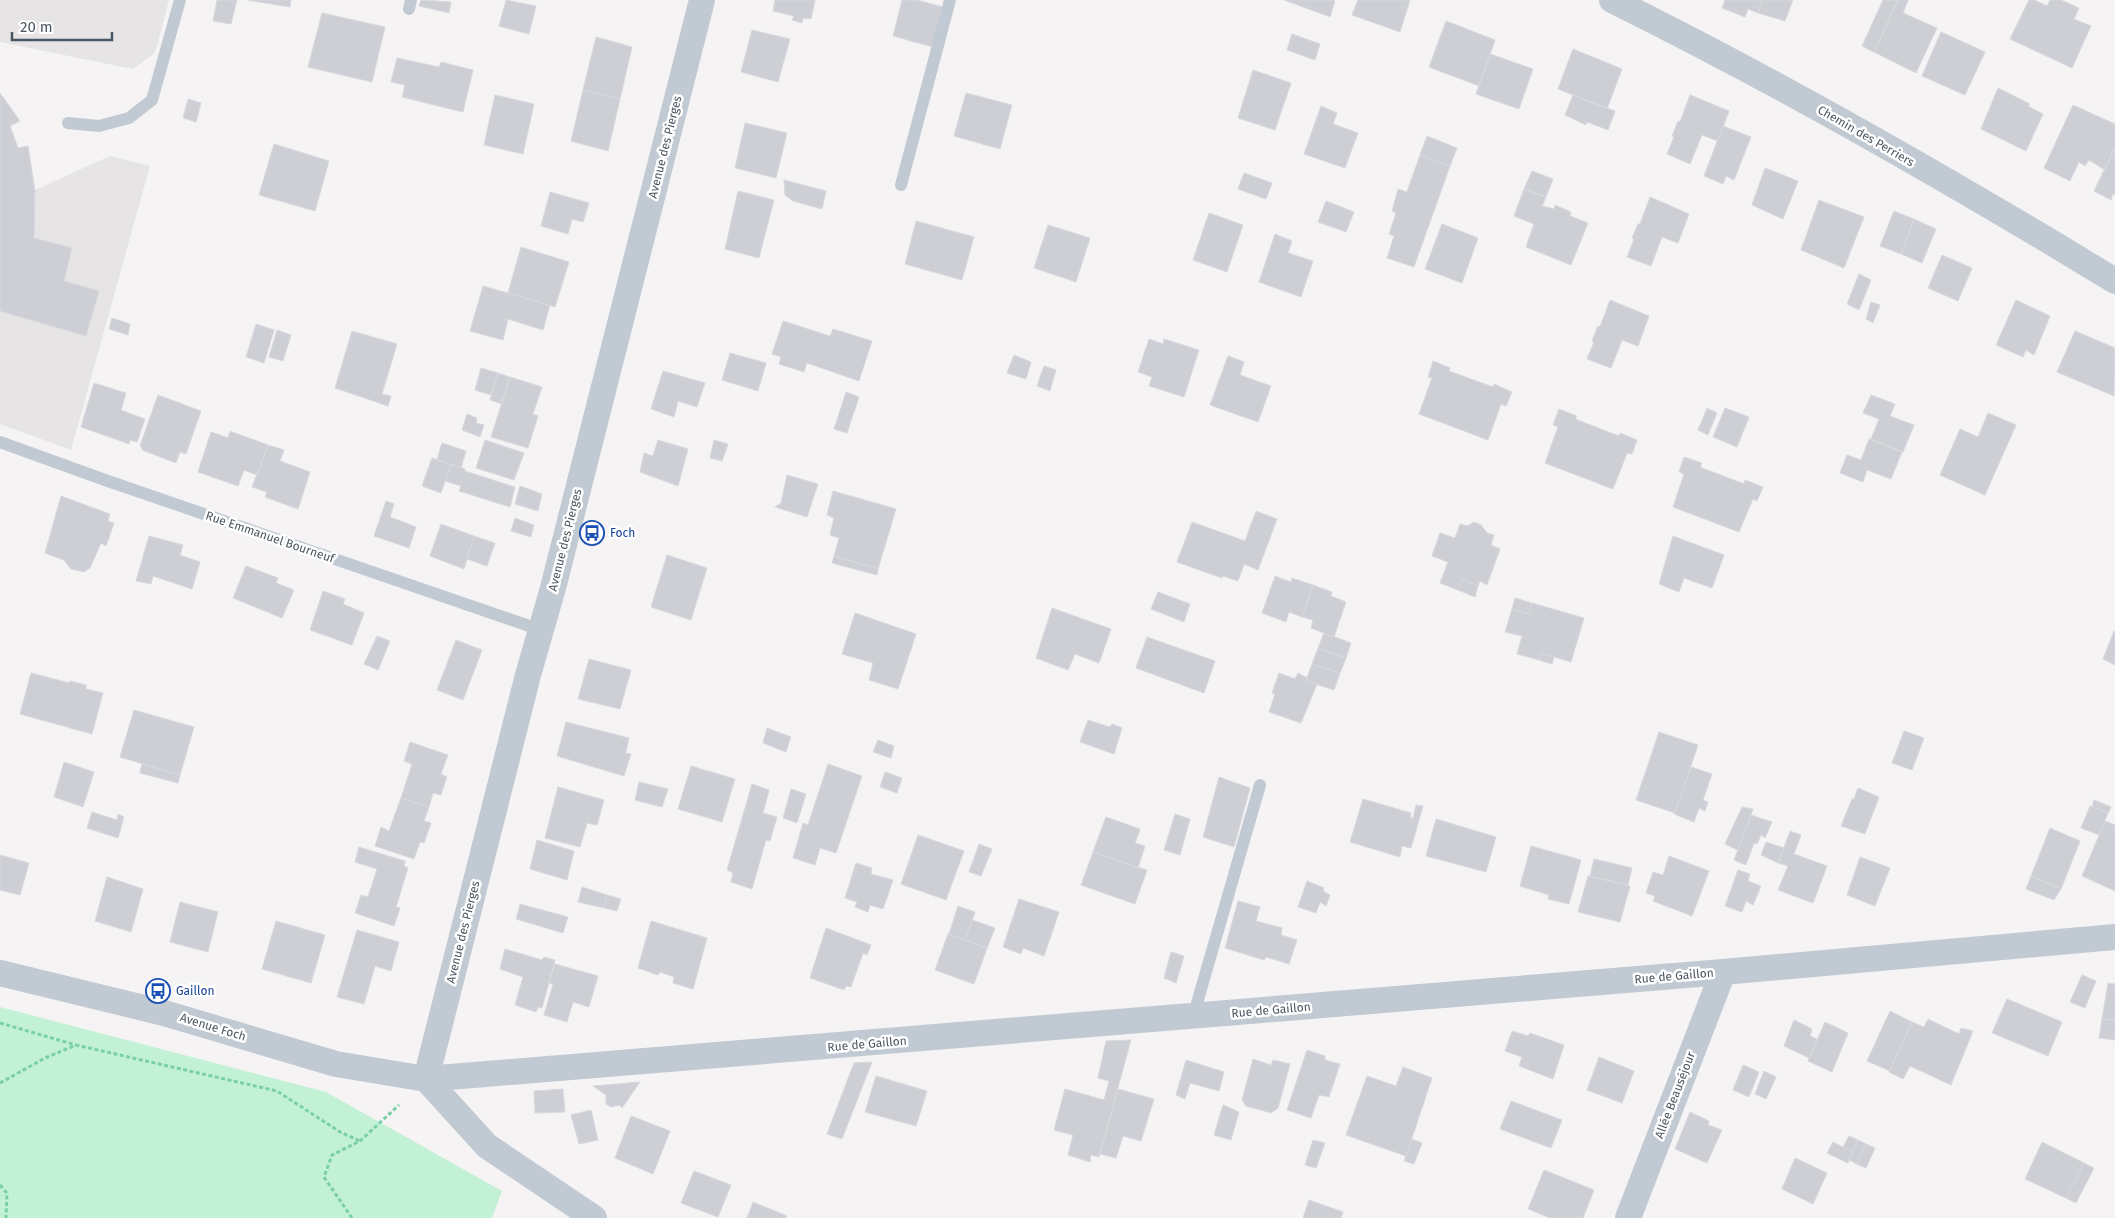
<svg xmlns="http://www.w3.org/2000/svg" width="2115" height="1218" font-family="'Fira Sans',sans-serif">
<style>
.education{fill:#e6e4e5}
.green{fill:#c3f1d5}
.building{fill:#cdcfd5;stroke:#d7d9de}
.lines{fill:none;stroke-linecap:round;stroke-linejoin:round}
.path{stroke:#7ad0a6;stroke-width:3;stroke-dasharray:4 2.5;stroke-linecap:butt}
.service{stroke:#c1cad2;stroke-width:12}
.minor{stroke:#c1cad2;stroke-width:26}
.labels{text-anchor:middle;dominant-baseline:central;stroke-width:5;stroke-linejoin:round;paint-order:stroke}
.street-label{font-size:12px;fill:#4a5661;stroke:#fff}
.transit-label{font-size:12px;fill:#164399;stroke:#fff;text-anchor:start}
</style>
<rect width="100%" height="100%" fill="#f5f3f3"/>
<path class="education" d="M0 0H169L155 53 133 69 0 42Z
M0 93 20 121 10 127 18 148 28 146 35 190 110 156 150 166 71 450 0 424Z"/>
<path class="green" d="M0 1007 326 1092 502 1191 492 1218H0Z"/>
<path class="building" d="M217 0H237L231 24 213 21Z
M247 0H291L290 7Z
M421 0 451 2 449 13 419 6Z
M506 0 536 6 529 34 499 26Z
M775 0H815L811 19 803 18 802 23 792 20 794 16 773 11Z
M902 0H917L943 7 933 47 893 36Z
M1284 0H1332L1335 1 1330 17Z
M1358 0H1410L1400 32 1352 15Z
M1725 0H1762L1758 13 1748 9 1745 17 1722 8Z
M1762 0H1793L1785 21 1758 13Z
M1883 0H1898L1874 52 1862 46Z
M1898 0H1908L1903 13 1937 28 1916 73 1874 52Z
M2029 0H2034L2047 6 2050 0H2061L2079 8 2074 19 2091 26 2072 68 2010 39Z
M322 13 385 27 372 82 308 67Z
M1446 21 1495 40 1479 86 1429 67Z
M752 30 790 39 778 82 741 72Z
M1941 32 1985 52 1965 95 1922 76Z
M1292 34 1320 44 1315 60 1287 50Z
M596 37 632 47 620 99 583 90Z
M1573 49 1622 69 1607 109 1558 89Z
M1490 54 1533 69 1519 109 1476 94Z
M397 58 439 67 441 62 473 70 463 112 402 97 405 85 391 82Z
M1253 70 1291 83 1275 130 1238 118Z
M1998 88 2030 104 2028 106 2043 114 2026 151 1981 129Z
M583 90 620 99 608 151 571 141Z
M0 93 20 121 10 126 18 148 28 146 35 191 34 238 72 248 64 281 99 291 86 336 0 311Z
M966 93 1012 105 1000 149 954 136Z
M495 95 534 104 523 154 484 145Z
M1573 95 1615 111 1608 130 1587 122 1586 125 1565 115Z
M1690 95 1729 111 1718 141 1702 135 1690 164 1667 154 1674 137 1672 136 1678 121 1680 122Z
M188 99 201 103 196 122 183 118Z
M2073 105 2115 124V147L2105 170 2089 160 2085 166 2079 162 2070 181 2044 168Z
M1321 106 1337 113 1333 124 1358 133 1345 168 1304 154Z
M745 123 787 133 776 178 735 168Z
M1723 126 1751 137 1734 180 1726 176 1723 184 1704 176Z
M1427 136 1457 148 1450 166 1420 155Z
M274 144 329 161 315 211 259 195Z
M2115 147V195L2113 194 2111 200 2094 191Z
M1420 155 1450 166 1414 267 1387 258 1394 236 1389 234 1396 213 1392 211 1398 189 1407 192Z
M1765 168 1798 181 1783 219 1752 205Z
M1532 171 1553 179 1546 197 1524 189Z
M1244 173 1272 183 1266 199 1238 189Z
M784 180 826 191 822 209 793 201 785 195Z
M1524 189 1546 197 1542 206 1554 209 1555 205 1571 212 1570 216 1588 223 1571 265 1526 247 1534 224 1514 216Z
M738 191 774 200 759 258 725 249Z
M550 192 589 203 583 222 572 219 568 234 541 226Z
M1650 197 1689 214 1678 243 1662 237 1651 266 1627 257 1634 239 1632 238 1638 224H1640Z
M1819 200 1864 217 1844 268 1801 250Z
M1326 201 1354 212 1346 232 1318 222Z
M1894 211 1914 219 1901 254 1880 246Z
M1209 213 1243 225 1227 272 1193 260Z
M1914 219 1936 229 1922 263 1901 254Z
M916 221 974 237 962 280 905 264Z
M1442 224 1478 238 1462 283 1425 269Z
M1048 225 1090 238 1076 282 1034 268Z
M1275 234 1292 241 1288 253 1313 261 1301 297 1259 282Z
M521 247 569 262 555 307 508 293Z
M1942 255 1972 268 1958 301 1928 288Z
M1859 274 1871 280 1859 310 1847 304Z
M483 286 550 305 543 330 508 319 503 340 470 331Z
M1610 300 1649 316 1638 346 1622 340 1611 368 1587 359 1594 342 1592 341 1598 326 1600 327Z
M2016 300 2050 316 2034 355 2026 350 2023 357 1996 345Z
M1871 302 1880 305 1873 323 1866 319Z
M112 318 130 324 128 335 109 329Z
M783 321 830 336 833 329 872 341 859 381 807 363 804 372 779 364 781 357 772 354Z
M256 324 274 330 264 363 246 357Z
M277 330 291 335 283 361 269 357Z
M352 331 397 344 382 394 391 396 388 406 335 388Z
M2075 331 2115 348 2114 396 2057 372Z
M1149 339 1163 344 1164 339 1199 350 1184 397 1149 386 1152 377 1138 372Z
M730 353 766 363 758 391 722 380Z
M1014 355 1031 362 1026 379 1007 373Z
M1228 356 1244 362 1240 375 1271 386 1258 422 1210 405Z
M1433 361 1450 368 1449 371 1493 387 1494 384 1512 392 1506 406 1501 404 1488 440 1419 414 1432 378 1428 377Z
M1044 366 1056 370 1050 391 1037 386Z
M481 368 498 373 491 395 475 390Z
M663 371 705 383 697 407 678 401 674 417 651 409Z
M498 373 510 377 502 404 490 400Z
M510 377 542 387 533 414 538 416 528 448 491 437Z
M94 383 126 393 121 410 145 419 137 442 130 440 129 444 81 427Z
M846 392 859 397 847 433 834 429Z
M158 395 201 411 186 454 180 452 176 463 142 450V447L140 446Z
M1871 395 1895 404 1890 416 1914 425 1903 452 1871 439 1879 419 1863 413Z
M1707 408 1717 413 1708 435 1698 430Z
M1725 408 1749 417 1737 447 1713 437Z
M1559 409 1577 416 1575 419 1619 436 1620 433 1637 440 1632 454 1627 453 1613 489 1545 463 1558 427 1553 425Z
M1988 413 2016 425 1985 495 1940 475 1960 429 1978 437Z
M467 414 477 418 476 423 484 425 480 437 462 430Z
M230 431 268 445 257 475 244 470 238 486 198 472 211 432 228 438Z
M1869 439 1902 452 1891 479 1867 470 1863 482 1840 473 1847 455 1861 460Z
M485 440 524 453 514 480 476 468Z
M658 440 688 449 678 486 640 472 644 453 653 456Z
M714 440 728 444 722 461 710 458Z
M442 443 466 451 461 468 437 460Z
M268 445 284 450 280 461 310 472 298 509 265 497 267 492 252 487Z
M1684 457 1702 463 1700 467 1744 484 1745 480 1763 487 1757 501 1753 499 1739 532 1673 507 1684 474 1679 472Z
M432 458 451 464 441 493 422 486Z
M451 464 465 469V471L515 487 510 507 459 491 461 486 445 481Z
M787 475 818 484 807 517 775 507 781 503Z
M520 486 542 494 538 511 515 504Z
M833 491 896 509 878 569 834 556 839 538 830 535 834 518 827 515Z
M61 496 110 514 108 521 114 523 106 546 101 543 90 568 84 572 71 569 64 560 45 553Z
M386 501 394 504 390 517 416 527 409 548 374 536Z
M1256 511 1277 519 1258 570 1244 564 1238 581 1223 576 1222 578 1177 562 1192 522 1245 541Z
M515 518 534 525 531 537 511 531Z
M1474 522 1481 525 1487 533 1494 535 1491 545 1500 549 1487 585 1480 581 1478 586 1462 579 1458 590 1440 583 1448 562 1432 556 1440 533 1455 538 1460 524 1468 526Z
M441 524 474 536 464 569 430 556Z
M149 536 183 545 180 555 200 562 192 589 153 576 151 584 136 581Z
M474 536 495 543 487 566 467 559Z
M1673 536 1724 555 1712 588 1684 578 1679 592 1659 584Z
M667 555 707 568 691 620 651 607Z
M834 556 878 569 877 575 832 563Z
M246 566 278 578 276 583 294 590 282 618 233 598Z
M1275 576 1291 582 1292 578 1313 585 1302 617 1289 612 1286 622 1262 613Z
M1462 579 1478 586 1475 597 1458 590Z
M1313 585 1332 592 1331 596 1346 602 1334 637 1311 628 1313 620 1302 617Z
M323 591 345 599 343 604 364 613 352 645 310 630Z
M1158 592 1190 604 1184 622 1151 609Z
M1515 598 1532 603 1529 614 1512 609Z
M1532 603 1584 618 1571 662 1541 653 1539 660 1517 654 1522 636 1505 632 1512 609 1529 614Z
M1052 608 1111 629 1099 663 1075 654 1068 670 1036 658Z
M855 613 916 634 898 689 869 680 873 663 842 654Z
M2114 631 2115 632V665L2103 659Z
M1324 633 1351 643 1346 658 1318 648Z
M377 636 390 641 378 670 364 664Z
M1147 637 1215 661 1204 693 1136 668Z
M456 640 482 650 463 700 437 690Z
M1318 648 1346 658 1340 673 1312 664Z
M1541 653 1554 657 1552 664 1539 660Z
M589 659 631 670 620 709 578 699Z
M1312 664 1340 673 1334 690 1306 681Z
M31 673 69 683 70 681 86 685V689L103 693 92 734 20 714Z
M1279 673 1295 679 1298 673 1307 678 1306 681 1317 684 1301 723 1269 712 1275 694 1272 693Z
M134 710 194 727 180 775 120 757Z
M1088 720 1110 727 1112 724 1122 728 1114 754 1080 742Z
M566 722 629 738 626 753 631 754 624 776 557 756Z
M767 728 791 737 786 752 763 743Z
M1904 731 1924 738 1912 770 1892 763Z
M1659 732 1698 745 1675 813 1636 800Z
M878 740 894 746 891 758 873 752Z
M410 742 448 755 441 774 447 777 441 795 433 793 429 807 401 798 412 764 404 761Z
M64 762 94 772 83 807 54 797Z
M142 764 180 775 178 783 140 773Z
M828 764 862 776 836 853 820 848 815 865 793 858 803 823 808 825Z
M691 766 735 779 722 822 678 809Z
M1691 767 1712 774 1703 800 1708 802 1705 811 1699 808 1694 822 1674 814Z
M885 772 902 778 897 793 880 787Z
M1219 777 1250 788 1234 847 1203 837Z
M639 782 668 789 662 807 635 800Z
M752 784 769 790 763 813 777 817 770 841 766 840 752 889 731 882 733 873 727 870Z
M558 787 604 800 597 825 587 823 580 847 545 838Z
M1858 788 1879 797 1865 834 1841 826 1852 799H1854Z
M791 789 806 794 797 823 783 818Z
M401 798 429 807 424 821 431 823 424 843 420 842 414 859 375 846 381 827 389 831Z
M1363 799 1411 813 1410 818H1413L1416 805 1423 806 1411 848 1402 846 1400 857 1350 842Z
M2094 800 2111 807 2108 813 2092 807Z
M2090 806 2108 813 2099 835 2081 828Z
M1742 807 1753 809 1738 850 1725 844Z
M92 812 117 820 118 814 124 817 118 838 87 828Z
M1175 814 1190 819 1180 855 1164 850Z
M1751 815 1772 822 1765 838 1761 835 1757 844 1754 843 1746 865 1734 860Z
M1106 817 1140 829 1135 843 1145 846 1138 868 1093 852Z
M1436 819 1496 837 1486 872 1426 856Z
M2105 821 2115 825V891L2082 876Z
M2050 828 2080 841 2061 889 2031 876Z
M1790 831 1801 835 1794 854 1827 866 1813 903 1778 890 1788 866 1778 863Z
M918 835 964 851 946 900 901 884Z
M537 840 574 851 567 880 530 869Z
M1766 842 1784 848 1778 863 1761 855Z
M979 844 992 849 981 876 969 872Z
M1531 846 1581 860 1569 904 1548 899 1549 895 1520 886Z
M359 847 405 861 404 866 408 868 396 907 400 908 394 926 355 913 361 895 368 897 377 869 355 862Z
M1093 852 1147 870 1135 904 1081 885Z
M0 855 29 863 20 895 0 890Z
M1669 856 1709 871 1692 916 1653 901 1655 896 1646 893 1653 872 1663 875Z
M1860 857 1890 868 1875 906 1847 895Z
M1594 859 1632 868 1628 885 1590 876Z
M856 863 872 868 871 874 893 880 883 909 870 905 868 912 855 907 857 902 845 898Z
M1738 870 1750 874 1748 881 1761 886 1753 905 1746 901 1742 912 1725 906Z
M1588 876 1630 886 1620 922 1578 912Z
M2031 876 2061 889 2054 900 2026 889Z
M107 877 143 889 131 932 95 921Z
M1307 881 1324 888 1323 891 1330 895 1326 906 1320 902 1316 913 1298 907Z
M582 887 607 895 604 908 578 902Z
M607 895 621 899 617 911 604 908Z
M1019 899 1059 912 1044 956 1023 948 1021 954 1003 947Z
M1238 901 1260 907 1256 921 1282 928 1281 935 1297 940 1289 964 1266 957 1264 960 1225 948Z
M180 902 218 912 208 952 170 942Z
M520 904 568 917 563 933 516 919Z
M958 906 975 912 965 940 949 934Z
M972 920 995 928 987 948 965 940Z
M276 921 325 935 311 983 262 969Z
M651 921 707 938 693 989 673 983 674 977 660 972 658 975 638 968Z
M826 928 871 945 867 955 863 953 851 987 846 986 844 990 810 978Z
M357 930 399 942 391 971 375 966 364 1004 337 997Z
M948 934 987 948 974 984 935 970Z
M505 949 542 960 544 957 555 960 542 1008 538 1007 536 1012 515 1005 523 977 500 969Z
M1171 952 1184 956 1176 983 1164 978Z
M555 964 598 976 589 1007 573 1002 567 1022 544 1015 553 984 549 983Z
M2082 975 2096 981 2085 1008 2070 1002Z
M2108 983 2115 984V1020L2102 1019Z
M2007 999 2062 1022 2048 1056 1992 1033Z
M1890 1011 1912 1022 1890 1071 1867 1061Z
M1928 1019 1959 1034 1961 1028 1973 1031 1951 1085 1910 1066 1903 1079 1889 1072 1912 1022 1924 1027Z
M2102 1019 2115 1020V1040L2099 1038Z
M1794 1020 1812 1029 1810 1036 1817 1039 1809 1058 1784 1046Z
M1825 1022 1848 1033 1832 1072 1808 1061Z
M1512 1031 1528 1036 1530 1033 1564 1045 1553 1079 1519 1066 1522 1057 1505 1051Z
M1131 1040 1099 1157 1091 1155 1090 1162 1068 1155 1073 1135 1054 1130 1065 1089 1104 1100 1109 1081 1098 1078 1106 1041Z
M1307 1050 1325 1056V1060L1340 1064 1329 1097 1319 1095 1311 1118 1287 1110Z
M1599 1057 1634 1071 1622 1103 1587 1090Z
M1253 1059 1271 1065 1273 1060 1290 1064 1278 1108 1271 1113 1246 1106 1242 1100Z
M1186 1060 1224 1072 1219 1091 1190 1083 1185 1099 1176 1095Z
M872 1062 842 1139 827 1134 854 1063Z
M1743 1065 1759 1072 1749 1097 1733 1090Z
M1403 1067 1432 1078 1406 1156 1346 1135 1367 1076 1396 1086Z
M1764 1071 1776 1077 1766 1099 1755 1094Z
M876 1076 927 1091 916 1126 865 1112Z
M640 1082 622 1108 620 1105 611 1107 606 1104V1095L593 1086Z
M563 1089 565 1112 535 1113 534 1091Z
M1118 1089 1154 1099 1141 1141 1123 1136 1116 1158 1100 1154Z
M1511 1101 1562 1120 1551 1148 1500 1129Z
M1223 1105 1239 1112 1231 1140 1214 1135Z
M591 1110 598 1140 579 1144 571 1115Z
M1690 1112 1709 1121 1708 1125 1722 1130 1707 1163 1675 1149Z
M631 1116 670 1131 653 1174 615 1158Z
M1849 1136 1858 1140 1853 1152 1843 1147Z
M1412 1139 1422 1143 1414 1164 1404 1161Z
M1313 1140 1325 1143 1316 1168 1305 1165Z
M1858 1140 1866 1144 1857 1164 1849 1160Z
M1833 1142 1853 1152 1848 1163 1827 1153Z
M2042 1142 2084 1163 2066 1198 2025 1179Z
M1866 1144 1875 1148 1866 1168 1857 1164Z
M1795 1158 1827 1173 1813 1204 1782 1189Z
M2084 1163 2094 1168 2076 1203 2066 1198Z
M1544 1170 1594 1190 1583 1218H1550L1528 1209Z
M694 1171 731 1185 718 1217 681 1203Z
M1309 1200 1343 1212 1341 1218H1303Z
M753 1202 787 1216 786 1218H747Z"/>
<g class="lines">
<path class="path" d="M0 1023 76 1045
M0 1083 45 1058 76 1045 277 1091 340 1132 360 1141
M0 1185 7 1193 6 1218
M352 1218 324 1177 332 1155 360 1141 399 1105"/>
<path class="service" d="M409 9 411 0
M68 123 99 126 129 118 152 100 180 0
M901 185 950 0
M0 442 105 480 541 630
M1193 1017 1260 785"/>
<path class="minor" d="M1612 0C1784 85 1951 181 2115 281
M0 973 164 1013 336 1064 426 1079 1723 972 2115 937
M426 1079 528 675 553 588 702 0
M426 1079 487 1146 594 1218
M1628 1218 1723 972"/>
</g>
<defs>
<symbol id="bus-ring" viewBox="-11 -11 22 22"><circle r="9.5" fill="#fff" stroke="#1a4fb4" stroke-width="1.5"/><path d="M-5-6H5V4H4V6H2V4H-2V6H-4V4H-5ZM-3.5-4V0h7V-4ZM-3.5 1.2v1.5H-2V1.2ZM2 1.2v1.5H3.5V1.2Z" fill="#1a4fb4"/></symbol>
</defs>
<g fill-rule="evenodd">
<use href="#bus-ring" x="578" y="519" width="28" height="28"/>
<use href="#bus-ring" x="144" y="977" width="28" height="28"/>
</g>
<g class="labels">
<g class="street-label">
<text transform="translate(1866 136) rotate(30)">Chemin des Perriers</text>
<text transform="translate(665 147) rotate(-76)">Avenue des Pierges</text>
<text transform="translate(270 537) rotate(19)">Rue Emmanuel Bourneuf</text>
<text transform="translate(565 540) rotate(-76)">Avenue des Pierges</text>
<text transform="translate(463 932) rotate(-76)">Avenue des Pierges</text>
<text transform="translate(1674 976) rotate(-5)">Rue de Gaillon</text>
<text transform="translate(1271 1010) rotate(-5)">Rue de Gaillon</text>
<text transform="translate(213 1027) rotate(17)">Avenue Foch</text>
<text transform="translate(867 1044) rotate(-5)">Rue de Gaillon</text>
<text transform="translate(1675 1095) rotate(-69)">Allée Beauséjour</text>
</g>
<g class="transit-label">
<text x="610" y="533">Foch</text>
<text x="176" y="991">Gaillon</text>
</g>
</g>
<path d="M12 32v8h100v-8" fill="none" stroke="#4a5661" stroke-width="2.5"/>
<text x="20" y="32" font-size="15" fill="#4a5661" stroke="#ffffff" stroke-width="4" paint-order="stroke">20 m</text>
</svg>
